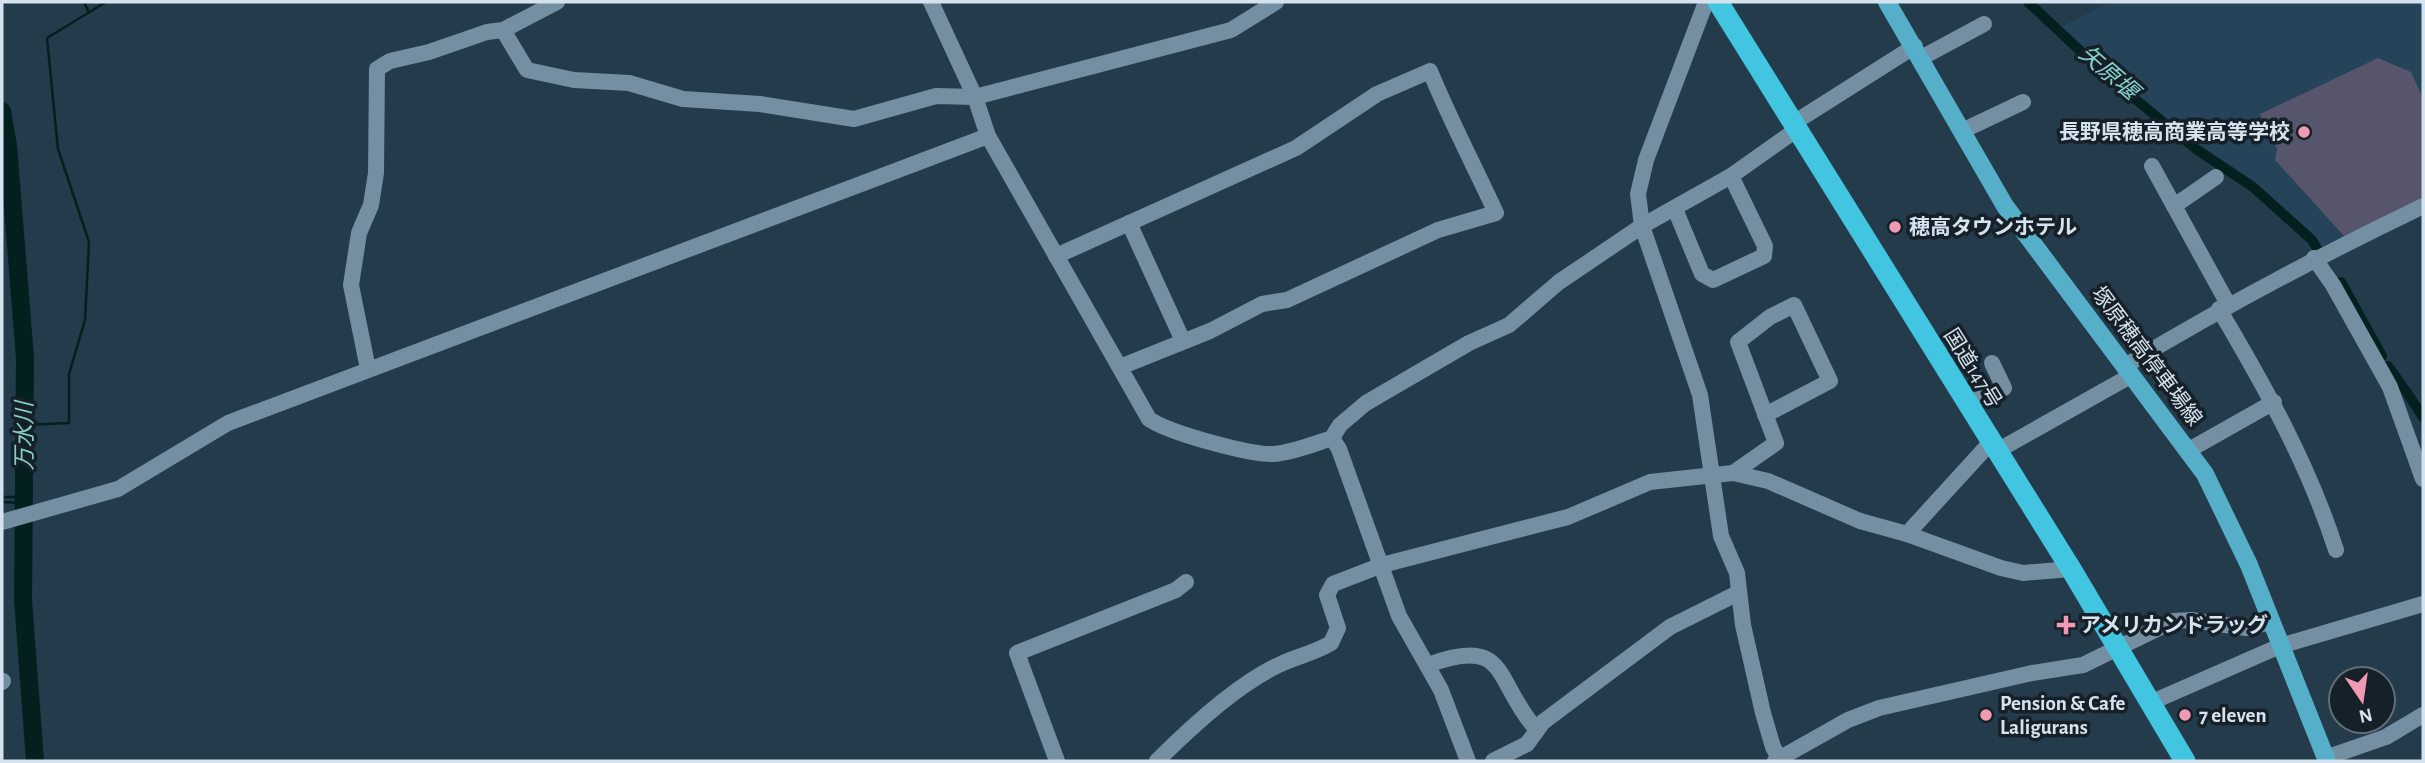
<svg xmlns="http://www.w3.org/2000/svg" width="2425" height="763" font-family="'Alegreya Sans','Noto Sans JP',sans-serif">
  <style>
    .built { fill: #254459 }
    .pitch { fill: #56556b }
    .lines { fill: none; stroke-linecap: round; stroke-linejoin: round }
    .stream { stroke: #03201e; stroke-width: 2.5 }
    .canal { stroke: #03201e; stroke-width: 10 }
    .river { stroke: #03201e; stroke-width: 18 }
    .minor { stroke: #758fa2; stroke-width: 16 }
    .major { stroke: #56afc8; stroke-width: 18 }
    .highway { stroke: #41c5e1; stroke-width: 21 }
    .poi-dot { fill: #f19ab3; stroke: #162028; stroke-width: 2.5 }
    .labels { text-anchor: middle; stroke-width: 7; stroke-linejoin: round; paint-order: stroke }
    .poi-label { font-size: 21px; font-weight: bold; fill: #d5e3ee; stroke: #162028; text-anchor: start }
    .street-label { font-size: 21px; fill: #d5e3ee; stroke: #162028 }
    .water-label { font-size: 23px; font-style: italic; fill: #86cfca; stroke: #162028 }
  </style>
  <rect width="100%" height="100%" fill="#233b4b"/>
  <!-- built -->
  <polygon class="built" points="2111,2 2423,2 2423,197 2321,247 2249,181 2199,146 2108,73 2061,27"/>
  <!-- pitch -->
  <polygon class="pitch" points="2378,58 2411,72 2423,98 2423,197 2344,236 2275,160 2277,149 2260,114"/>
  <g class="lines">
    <!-- stream -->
    <g class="stream">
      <polyline points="84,2 88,11"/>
      <polyline points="24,425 69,423 69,374 85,320 89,242 58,149 47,38 106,2"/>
      <polyline points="2,497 23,497"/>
      <polyline points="2,502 23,503"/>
    </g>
    <!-- canal -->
    <g class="canal">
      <polyline points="2028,2 2106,75 2196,149 2253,187 2312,240 2318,250"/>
      <polyline points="2341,282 2382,356"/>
      <polyline points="2388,366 2403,387"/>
      <polyline points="2406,391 2423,417"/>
    </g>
    <!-- river -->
    <polyline class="river" points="2,111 8,146 25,358 23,600 35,761"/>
    <!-- minor -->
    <g class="minor">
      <path d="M931 2 975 97 988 136 1149 419C1169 433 1250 455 1274 454 1294 452 1314 444 1332 438L1340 425 1366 403 1469 343 1509 325 1559 282 1642 226 1731 176 1796 130"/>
      <polyline points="1706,2 1646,160 1638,194 1642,226 1700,395 1721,536 1737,573 1743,625 1763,713 1773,747 1781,761"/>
      <polyline points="503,30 527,70 574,80 629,83 683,99 760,104 854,119 936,96 975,97 1231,30 1276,2"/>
      <polyline points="1921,58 1984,24"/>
      <polyline points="1792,124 1915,46"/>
      <polyline points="1962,131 2023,102"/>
      <polyline points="2152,166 2228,304"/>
      <polyline points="2174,206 2216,177"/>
      <polyline points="1675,209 1702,274 1713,280 1764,256 1765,246 1731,176"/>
      <polyline points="1129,223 1183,341"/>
      <path d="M1056 256 1296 148 1377 94 1430 71C1450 120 1474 165 1496 213L1438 230 1287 300 1262 304 1210 331 1120 367"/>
      <polyline points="2314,258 2333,285 2390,387 2423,479"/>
      <path d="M2219 309C2265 387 2308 463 2336 550"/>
      <path d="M2125 366C2223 307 2321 255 2423 206"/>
      <polyline points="368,369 351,285 359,233 371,205 376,173 377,69 390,61 429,52 487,32 503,30 557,2"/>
      <polyline points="1967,404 2004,388 1992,363"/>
      <polyline points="1332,438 1339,449 1399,616 1441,690 1468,761"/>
      <polyline points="2189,450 2274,402"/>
      <polyline points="1997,451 2132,375"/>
      <polyline points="1733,473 1776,443 1738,342 1770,317 1794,305 1830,381 1765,415"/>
      <polyline points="2,522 118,489 228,423 988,136"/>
      <polyline points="1907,534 1991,442"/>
      <path d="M1428 665C1510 634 1494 683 1537 730"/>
      <polyline points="2,682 3,681"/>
      <polyline points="2152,702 2280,646 2423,604"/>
      <polyline points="2325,758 2386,737 2423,715"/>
      <polyline points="1057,761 1017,653 1176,590 1186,582"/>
      <path d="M1157 761C1190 728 1238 683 1281 664 1297 656 1315 653 1331 643L1338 628 1327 595 1333 584 1382 565 1568 517 1650 482 1733 473 1768 481 1860 521 1907 534 2001 568 2023 573 2071 569"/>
      <polyline points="1493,761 1527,744 1543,722 1670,627 1738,593"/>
      <polyline points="1775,761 1848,720 1879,708 2032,673 2083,665 2173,621 2191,620 2246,628 2271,622"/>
    </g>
    <!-- major -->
    <polyline class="major" points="1887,2 2005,206 2205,474 2249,565 2327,761"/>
    <!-- highway -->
    <polyline class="highway" points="1718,2 2071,569 2185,761"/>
  </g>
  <!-- markers -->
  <g class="poi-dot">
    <circle cx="2304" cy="132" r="7"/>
    <circle cx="1895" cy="227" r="7"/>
    <path d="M2062.5 614.5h7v7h7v7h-7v7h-7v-7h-7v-7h7z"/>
    <circle cx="1986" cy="715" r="7"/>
    <circle cx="2185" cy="715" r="7"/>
  </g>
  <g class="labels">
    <!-- poi labels -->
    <g class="poi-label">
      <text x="2290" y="139" text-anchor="end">長野県穂高商業高等学校</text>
      <text x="1909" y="234">穂高タウンホテル</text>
      <text x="2080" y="632">アメリカンドラッグ</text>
      <text x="2000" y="710">Pension &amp; Cafe<tspan x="2000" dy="24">Laligurans</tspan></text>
      <text x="2199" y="722">7 eleven</text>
    </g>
    <!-- street labels -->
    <g class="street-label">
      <text transform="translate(2147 356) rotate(53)" y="7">塚原穂高停車場線</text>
      <text transform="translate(1973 368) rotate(58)" y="7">国道147号</text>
    </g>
    <!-- water labels -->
    <g class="water-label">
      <text transform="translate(2109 72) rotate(41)" y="8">矢原堰</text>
      <text transform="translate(24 436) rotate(-90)" y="8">万水川</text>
    </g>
  </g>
  <!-- border -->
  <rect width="2425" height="763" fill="none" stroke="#d5e3ee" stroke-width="7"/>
  <!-- north arrow -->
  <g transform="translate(2362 700) rotate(167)"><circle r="33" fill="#162028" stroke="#626e77" stroke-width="2"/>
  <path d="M0-5L12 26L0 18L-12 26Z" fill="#f19ab3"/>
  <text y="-10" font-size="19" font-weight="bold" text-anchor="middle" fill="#d5e3ee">N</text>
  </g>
</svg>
